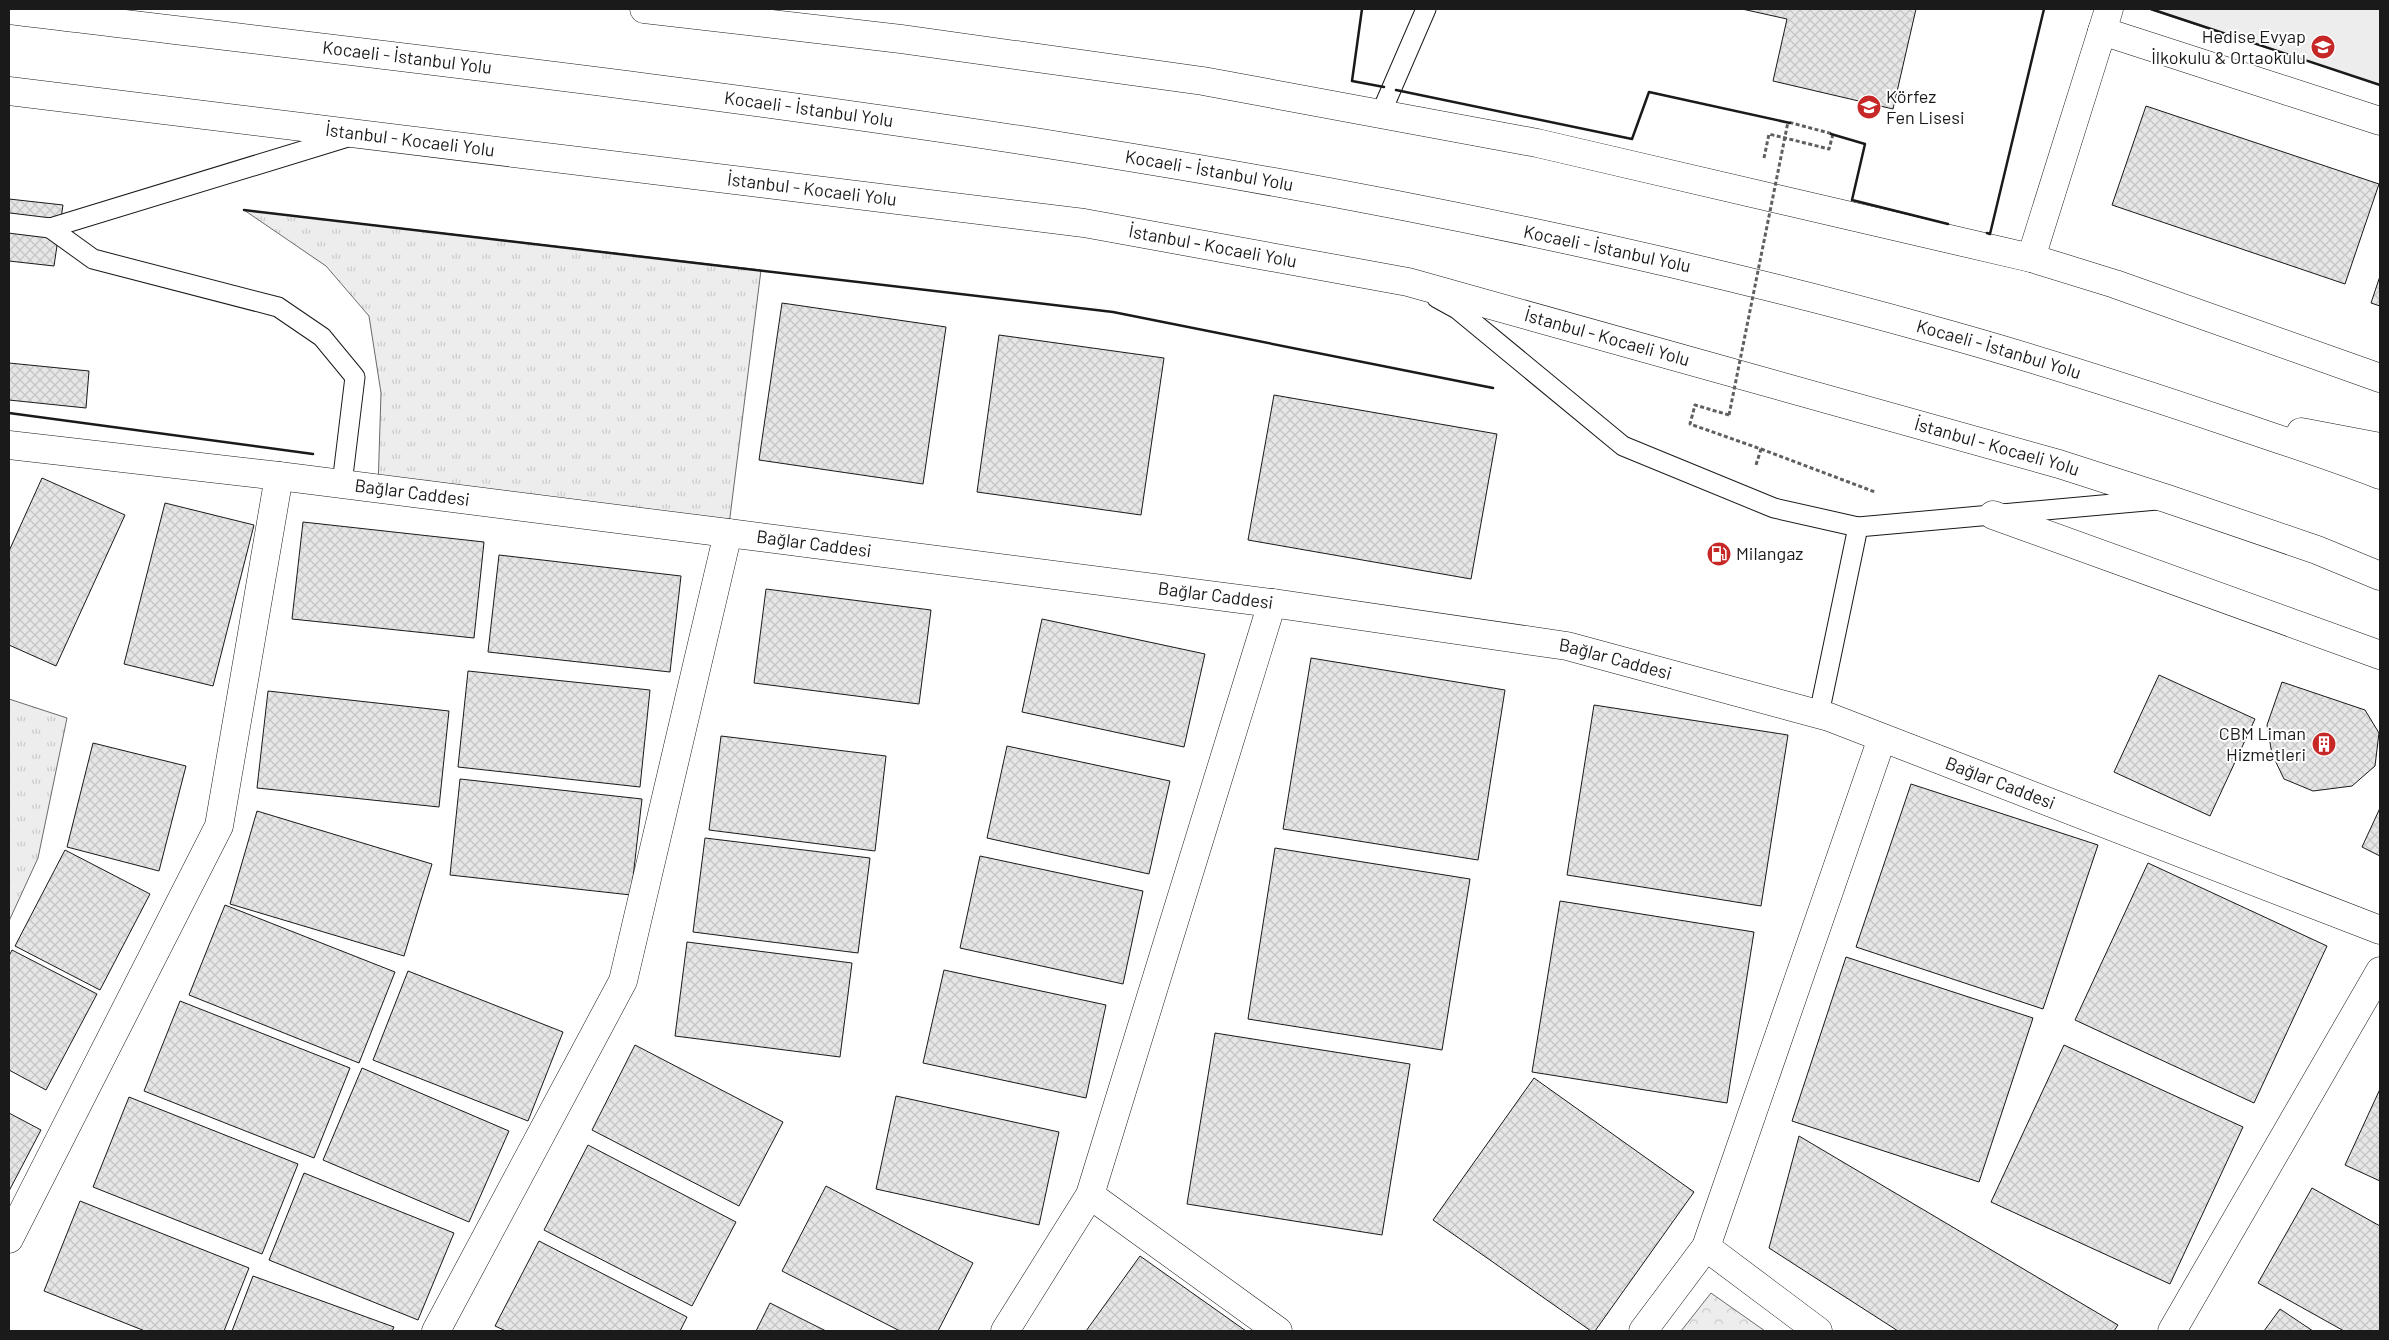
<svg xmlns="http://www.w3.org/2000/svg" width="2389" height="1340" font-family="Barlow,sans-serif">
  <style>
    .grass { fill: url(#grass-tufts); stroke: #6a6a6a }
    .park { fill: url(#park-crowns); stroke: #6a6a6a }
    .built { fill: #ededed; stroke: #6a6a6a }
    .building { fill: url(#building-cross-hatch); stroke: #1a1a1a }
    .lines { fill: none; stroke-linecap: round; stroke-linejoin: round }
    .lane-casing { stroke: #1a1a1a; stroke-width: 21 }
    .street-casing { stroke: #1a1a1a; stroke-width: 29 }
    .secondary-casing { stroke: #1a1a1a; stroke-width: 29 }
    .highway-casing { stroke: #1a1a1a; stroke-width: 29 }
    .path { stroke: #5f5f5f; stroke-width: 3; stroke-dasharray: 4 2.5; stroke-linecap: butt }
    .lane { stroke: #fff; stroke-width: 19 }
    .street { stroke: #fff; stroke-width: 28 }
    .secondary { stroke: #fff; stroke-width: 28 }
    .highway { stroke: #fff; stroke-width: 28 }
    .path-bridge { stroke: #5f5f5f; stroke-width: 3; stroke-dasharray: 4 2.5; stroke-linecap: butt }
    .wall { stroke: #1a1a1a; stroke-width: 2.5 }
    .labels { text-anchor: middle; stroke-width: 4; stroke-linejoin: round; paint-order: stroke }
    .poi-label { font-size: 18px; fill: #1a1a1a; stroke: #fff; text-anchor: end }
    .street-label { font-size: 18px; fill: #1a1a1a; stroke: #fff }
  </style>
  <defs>
    <pattern id="grass-tufts" width="24" height="20" patternUnits="userSpaceOnUse" patternTransform="scale(1.25)"><rect width="24" height="20" fill="#ededed"/><path d="M3 7l-1-3M5 7V3M7 7l1-3M15 17l-1-3M17 17v-4M19 17l1-3" fill="none" stroke="#cbcbcb"/></pattern>
    <pattern id="park-crowns" width="20" height="18" patternUnits="userSpaceOnUse" patternTransform="scale(1.25)"><rect width="20" height="18" fill="#ededed"/><path d="M2 6a3 3 0 1 1 6 0M12 15a3 3 0 1 1 6 0" fill="none" stroke="#cbcbcb"/></pattern>
    <pattern id="building-cross-hatch" width="8" height="8" patternUnits="userSpaceOnUse" patternTransform="scale(1.25)"><rect width="8" height="8" fill="#e6e6e6"/><path d="M0 0l8 8M0 8l8-8" fill="none" stroke="#c5c5c5"/></pattern>
  </defs>
  <rect width="100%" height="100%" fill="#fff"/>
  <!-- grass -->
  <g class="grass">
    <polygon points="244,210 761,270 728,533 378,488 381,393 369,316 326,266"/>
    <polygon points="9,699 67,718 38,858 9,921"/>
  </g>
  <!-- park -->
  <polygon class="park" points="1711,1293 1765,1331 1681,1331"/>
  <!-- built -->
  <polygon class="built" points="2151,9 2380,9 2380,85 2151,10"/>
  <!-- building -->
  <g class="building">
    <polygon points="1742,9 1916,9 1893,109 1773,81 1787,19"/>
    <polygon points="2146,106 2379,184 2345,284 2112,205"/>
    <polygon points="9,199 63,205 54,266 9,261"/>
    <polygon points="2380,276 2380,306 2371,303"/>
    <polygon points="782,303 946,327 923,484 759,460"/>
    <polygon points="999,335 1164,358 1141,515 977,492"/>
    <polygon points="9,363 89,371 86,408 9,400"/>
    <polygon points="1274,395 1497,434 1471,579 1248,540"/>
    <polygon points="42,478 125,515 56,666 9,645 9,551"/>
    <polygon points="165,503 254,525 213,686 124,664"/>
    <polygon points="303,522 484,542 474,638 292,619"/>
    <polygon points="499,555 681,576 670,672 488,652"/>
    <polygon points="766,589 931,610 919,704 754,683"/>
    <polygon points="1042,619 1205,654 1184,747 1022,712"/>
    <polygon points="1311,658 1505,690 1478,860 1283,829"/>
    <polygon points="468,671 650,690 640,787 458,767"/>
    <polygon points="2159,675 2255,719 2210,816 2114,772"/>
    <polygon points="2282,682 2365,710 2379,733 2375,766 2352,786 2313,791 2284,779 2272,754 2267,725"/>
    <polygon points="268,691 449,711 439,807 257,788"/>
    <polygon points="1594,705 1788,735 1761,906 1567,875"/>
    <polygon points="721,736 886,756 875,851 709,830"/>
    <polygon points="93,743 186,766 159,871 67,847"/>
    <polygon points="1007,746 1170,781 1149,874 987,838"/>
    <polygon points="460,779 642,799 631,895 450,875"/>
    <polygon points="1911,784 2098,845 2043,1009 1856,947"/>
    <polygon points="2380,808 2380,856 2362,847"/>
    <polygon points="257,811 432,864 404,956 230,904"/>
    <polygon points="705,838 870,858 858,953 693,932"/>
    <polygon points="1275,848 1470,879 1442,1050 1248,1019"/>
    <polygon points="65,850 150,894 100,990 15,946"/>
    <polygon points="980,856 1143,891 1123,984 960,948"/>
    <polygon points="2148,863 2327,946 2254,1103 2075,1020"/>
    <polygon points="1560,901 1754,932 1727,1103 1532,1072"/>
    <polygon points="225,905 395,972 359,1063 189,995"/>
    <polygon points="687,942 852,963 840,1057 675,1036"/>
    <polygon points="12,950 97,994 46,1090 9,1070 9,956"/>
    <polygon points="1846,957 2033,1018 1979,1182 1792,1121"/>
    <polygon points="944,970 1106,1005 1086,1098 923,1063"/>
    <polygon points="408,971 563,1032 528,1121 373,1060"/>
    <polygon points="180,1001 350,1068 314,1158 144,1091"/>
    <polygon points="1215,1033 1410,1064 1382,1235 1187,1204"/>
    <polygon points="635,1045 783,1122 739,1206 592,1130"/>
    <polygon points="2064,1045 2243,1127 2170,1284 1991,1202"/>
    <polygon points="362,1068 509,1131 469,1222 323,1160"/>
    <polygon points="1534,1078 1694,1192 1595,1331 1591,1331 1433,1220"/>
    <polygon points="2380,1089 2380,1181 2345,1165"/>
    <polygon points="896,1096 1059,1132 1039,1225 876,1189"/>
    <polygon points="129,1097 298,1164 262,1254 93,1187"/>
    <polygon points="9,1113 41,1130 9,1191"/>
    <polygon points="1799,1136 2118,1325 2114,1331 1898,1331 1769,1248"/>
    <polygon points="588,1145 736,1222 692,1306 544,1230"/>
    <polygon points="304,1173 454,1233 418,1320 269,1260"/>
    <polygon points="826,1186 973,1263 938,1331 900,1331 782,1271"/>
    <polygon points="2312,1188 2380,1226 2380,1331 2344,1331 2258,1283"/>
    <polygon points="80,1201 249,1268 224,1331 145,1331 44,1291"/>
    <polygon points="539,1241 687,1317 680,1331 506,1331 495,1326"/>
    <polygon points="1140,1256 1246,1331 1086,1331"/>
    <polygon points="253,1276 394,1327 392,1331 232,1331"/>
    <polygon points="770,1303 826,1331 756,1331"/>
    <polygon points="2280,1309 2313,1331 2264,1331"/>
  </g>
  <g class="lines">
    <defs>
      <g id="lane">
        <polyline points="1381,113 1426,9"/>
        <polyline points="9,223 50,228 348,137"/>
        <polyline points="50,228 93,259 278,307 322,337 355,377 342,484"/>
        <polyline points="1437,298 1457,309 1623,446 1774,508 1858,527 2157,500"/>
        <polyline points="1819,714 1858,527"/>
      </g>
      <g id="street">
        <polyline points="2102,31 2380,121"/>
        <polyline points="2031,258 2109,9"/>
        <path id="s1" d="M9 445 279 476 728 533 1272 603 1567 646 1829 717 2380 930"/>
        <polyline points="1993,515 2380,655"/>
        <polyline points="1090,1195 1278,1331"/>
        <polyline points="9,1239 219,826 279,476"/>
        <polyline points="1706,1247 1818,1331"/>
        <polyline points="436,1331 623,981 728,533"/>
        <polyline points="1005,1331 1090,1195 1272,603"/>
        <polyline points="1643,1331 1706,1247 1882,738"/>
        <polyline points="2172,1331 2380,971"/>
      </g>
      <polyline id="secondary" points="644,9 901,39 1203,81 1537,143 2031,258 2115,284 2380,378"/>
      <g id="highway">
        <path id="s2" d="M9 10C652 88 1303 154 1929 329 2031 357 2131 389 2231 423 2281 440 2331 456 2380 475"/>
        <path id="s3" d="M9 91 1084 223 1408 282 2059 464 2168 499 2317 550 2380 576"/>
        <polyline points="2301,432 2380,447"/>
      </g>
    </defs>
    <!-- lane casing -->
    <use href="#lane" class="lane-casing"/>
    <!-- street casing -->
    <use href="#street" class="street-casing"/>
    <!-- secondary casing -->
    <use href="#secondary" class="secondary-casing"/>
    <!-- highway casing -->
    <use href="#highway" class="highway-casing"/>
    <!-- path -->
    <g class="path">
      <polyline points="1764,158 1769,134 1829,149 1833,134 1788,122"/>
      <polyline points="1729,415 1695,405 1690,424 1761,449 1756,465"/>
      <polyline points="1761,449 1875,492"/>
    </g>
    <!-- lane -->
    <use href="#lane" class="lane"/>
    <!-- street -->
    <use href="#street" class="street"/>
    <!-- secondary -->
    <use href="#secondary" class="secondary"/>
    <!-- highway -->
    <use href="#highway" class="highway"/>
    <!-- path-bridge -->
    <polyline class="path-bridge" points="1729,415 1788,122"/>
    <!-- wall -->
    <g class="wall">
      <polyline points="1362,9 1352,81 1384,87"/>
      <polyline points="2151,9 2380,85"/>
      <polyline points="1396,90 1632,139 1649,92 1790,123"/>
      <polyline points="1831,134 1865,144 1852,200 1948,224"/>
      <polyline points="244,210 1113,312 1493,388"/>
      <polyline points="1987,233 1990,234 2044,9"/>
      <polyline points="9,413 313,454"/>
    </g>
  </g>
  <!-- icons -->
  <defs>
    <symbol id="school-disc" viewBox="-11 -11 22 22"><circle r="9.5" fill="#c62828" stroke="#fff"/><path d="M0-5L7-2L0 1L-7-2ZM-4 1L0 2.5L4 1V4Q0 6-4 4Z" fill="#fff"/></symbol>
    <symbol id="fuel-disc" viewBox="-11 -11 22 22"><circle r="9.5" fill="#c62828" stroke="#fff"/><path d="M-5.5-6h7V0h2V4h1.3V-2.5L3-4.5l.8-.8L6-3V5H2.5V1h-1V6h-7ZM-4.2-4.7v3.2H.2V-4.7Z" fill="#fff"/></symbol>
    <symbol id="building-disc" viewBox="-11 -11 22 22"><circle r="9.5" fill="#c62828" stroke="#fff"/><path d="M-4-6H4V6H1V3H-1V6H-4ZM-2.5-4.3h1.7v1.8h-1.7ZM.8-4.3h1.7v1.8H.8ZM-2.5-1h1.7V.8h-1.7ZM.8-1h1.7V.8H.8Z" fill="#fff"/></symbol>
  </defs>
  <g fill-rule="evenodd">
    <use href="#school-disc" x="2309" y="33" width="28" height="28"/>
    <use href="#school-disc" x="1855" y="93" width="28" height="28"/>
    <use href="#fuel-disc" x="1705" y="540" width="28" height="28"/>
    <use href="#building-disc" x="2310" y="730" width="28" height="28"/>
  </g>
  <g class="labels">
    <!-- poi labels -->
    <g class="poi-label">
      <text x="2306" y="43">Hedise Evyap<tspan x="2306" dy="21">İlkokulu &amp; Ortaokulu</tspan></text>
      <text x="1886" y="103" text-anchor="start">Körfez<tspan x="1886" dy="21">Fen Lisesi</tspan></text>
      <text x="1736" y="560" text-anchor="start">Milangaz</text>
      <text x="2306" y="740">CBM Liman<tspan x="2306" dy="21">Hizmetleri</tspan></text>
    </g>
    <!-- street labels -->
    <g class="street-label">
      <text dy="6" stroke="none"><textPath href="#s2" startOffset="401">Kocaeli - İstanbul Yolu</textPath></text>
      <text dy="6" stroke="none"><textPath href="#s2" startOffset="806">Kocaeli - İstanbul Yolu</textPath></text>
      <text dy="6" stroke="none"><textPath href="#s3" startOffset="404">İstanbul - Kocaeli Yolu</textPath></text>
      <text dy="6" stroke="none"><textPath href="#s2" startOffset="1211">Kocaeli - İstanbul Yolu</textPath></text>
      <text dy="6" stroke="none"><textPath href="#s3" startOffset="809">İstanbul - Kocaeli Yolu</textPath></text>
      <text dy="6" stroke="none"><textPath href="#s3" startOffset="1214">İstanbul - Kocaeli Yolu</textPath></text>
      <text transform="translate(1607 249) rotate(12)" y="6">Kocaeli - İstanbul Yolu</text>
      <text dy="6" stroke="none"><textPath href="#s3" startOffset="1619">İstanbul - Kocaeli Yolu</textPath></text>
      <text dy="6" stroke="none"><textPath href="#s2" startOffset="2021">Kocaeli - İstanbul Yolu</textPath></text>
      <text dy="6" stroke="none"><textPath href="#s3" startOffset="2024">İstanbul - Kocaeli Yolu</textPath></text>
      <text dy="6" stroke="none"><textPath href="#s1" startOffset="406">Bağlar Caddesi</textPath></text>
      <text dy="6" stroke="none"><textPath href="#s1" startOffset="811">Bağlar Caddesi</textPath></text>
      <text dy="6" stroke="none"><textPath href="#s1" startOffset="1216">Bağlar Caddesi</textPath></text>
      <text dy="6" stroke="none"><textPath href="#s1" startOffset="1621">Bağlar Caddesi</textPath></text>
      <text dy="6" stroke="none"><textPath href="#s1" startOffset="2026">Bağlar Caddesi</textPath></text>
    </g>
  </g>
  <!-- border -->
  <rect width="2389" height="1340" fill="none" stroke="#1a1a1a" stroke-width="20"/>
</svg>
